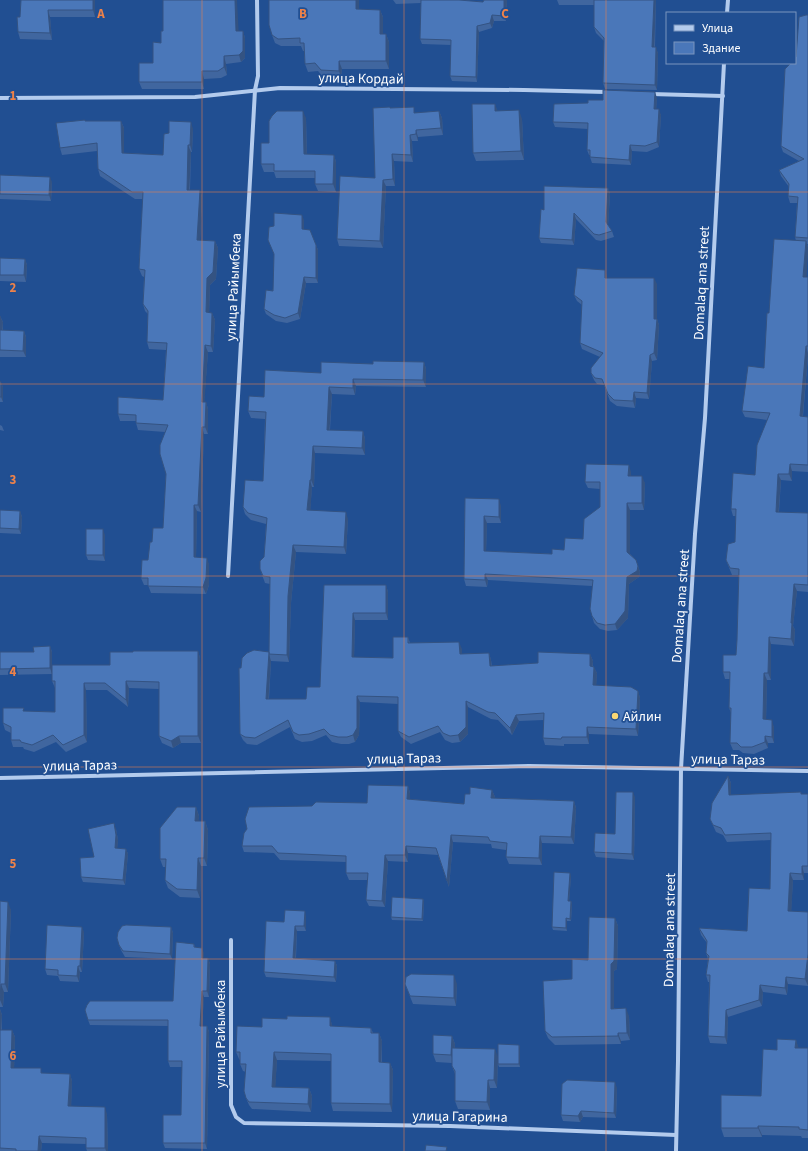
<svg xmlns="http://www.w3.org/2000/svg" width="808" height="1151" font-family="'Source Sans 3',sans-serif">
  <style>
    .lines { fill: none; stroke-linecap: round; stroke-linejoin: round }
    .street { stroke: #b3cbed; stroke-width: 4 }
    .wall { fill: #40669f }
    .shaded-wall { fill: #345382 }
    .building { fill: #4a77b9; stroke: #345382 }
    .grid { fill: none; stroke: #ee8249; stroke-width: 1; stroke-opacity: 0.55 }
    .poi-dot { fill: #fad774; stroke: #214f92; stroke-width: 1.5 }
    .labels { text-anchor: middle; stroke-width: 3.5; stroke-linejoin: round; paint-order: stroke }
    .street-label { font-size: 14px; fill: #fff; stroke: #214f92 }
    .poi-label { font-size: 14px; fill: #fff; stroke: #214f92; text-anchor: start }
    .grid-label { font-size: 13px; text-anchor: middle; font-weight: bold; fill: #ee8249; stroke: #214f92; stroke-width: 3.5; stroke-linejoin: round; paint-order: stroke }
  </style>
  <rect width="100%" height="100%" fill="#214f92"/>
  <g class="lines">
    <!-- street -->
    <g class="street">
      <polyline points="727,13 728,0"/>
      <polyline points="651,94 723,96"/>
      <polyline points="0,98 195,97 280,88 524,90 606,92"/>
      <polyline points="228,576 255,90 258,76 257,0"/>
      <polyline points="0,778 529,766 808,771"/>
      <polyline points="231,940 231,1105 236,1117 244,1123 450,1126 676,1135"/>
      <polyline points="676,1151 678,1061 681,769 695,534 705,418 724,63"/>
    </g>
  </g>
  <!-- wall -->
  <g class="wall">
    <polygon points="21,0 95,0 95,17 50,17 52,40 20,39 18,32 20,17"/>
    <polygon points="269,0 359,0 359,9 380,10 383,17 383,34 386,34 389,42 389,69 342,69 341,78 324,78 318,71 308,72 305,64 304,51 303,51 301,46 281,46 275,43 272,35"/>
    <polygon points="393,0 459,0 483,2 484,0 507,0 506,21 494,21 492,28 479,32 477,82 452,81 450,76 451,45 422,44 420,39 421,3 396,4"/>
    <polygon points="557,0 656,0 655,47 658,53 657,90 605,89 603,83 604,41 596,33 594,27 594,5 559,5"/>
    <polygon points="808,15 808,244 807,244 808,247 806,277 808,277 808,356 803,416 808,417 808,472 792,471 792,481 781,480 779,512 808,513 808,592 797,591 793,626 795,630 794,646 771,644 771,680 767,680 766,720 774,727 774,743 768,743 768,748 754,754 743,753 739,750 733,750 730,743 731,713 729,708 730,679 725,679 723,672 736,655 737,640 739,575 732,575 726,560 735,542 736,516 733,516 731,509 755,475 767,420 745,417 742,411 764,368 769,313 796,241 795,237 797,203 790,203 788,196 789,187 781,176 779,170 799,161 783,152 781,146"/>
    <polygon points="163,31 243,31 245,38 245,58 241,62 226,64 227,75 221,78 204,79 204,89 142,89 139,82 153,63 161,43"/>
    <polygon points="657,98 656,109 661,115 659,147 647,152 632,151 631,165 592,163 590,157 590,155 589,155 587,150 588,129 555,127 553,122 588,103 603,100"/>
    <polygon points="495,104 497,111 522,119 524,160 476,161 473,153"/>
    <polygon points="390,108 416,113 439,111 442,118 443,135 418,137 418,141 412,141 413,162 394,161 395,186 386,186 383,248 339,246 337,239 375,178"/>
    <polygon points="306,118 307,154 334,155 336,162 336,192 318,191 315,184 315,178 276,178 274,172 264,172 261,164 269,143"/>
    <polygon points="86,121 121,121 124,128 124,153 163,155 193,129 192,152 191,152 190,190 200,190 202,197 200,240 215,241 218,248 216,279 210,285 209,313 212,313 215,320 213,352 208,352 204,402 206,402 208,409 208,434 204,434 201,512 197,511 196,557 209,564 209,585 206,594 151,593 148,585 144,585 141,578 148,560 152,542 163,528 166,474 165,432 138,430 136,423 136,421 120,421 118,414 163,400 166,350 149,349 147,342 148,314 145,311 143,304 144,277 142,276 139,269 143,199 135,199 100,176 98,169 97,151 62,155 60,148"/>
    <polygon points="0,175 52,182 51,201 0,199"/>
    <polygon points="608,188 610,194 608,225 612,231 614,237 601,241 596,240 576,219 574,245 541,243 539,238 544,210"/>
    <polygon points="304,220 304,230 316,245 318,250 318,283 306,283 300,319 287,323 276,321 266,314 264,309"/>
    <polygon points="0,258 25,259 27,265 26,282 0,281"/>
    <polygon points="607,276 607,278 657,284 657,319 659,325 657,360 652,361 649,399 636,398 635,408 617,406 610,401 604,385 597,384 594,380 591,373 600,357 582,349 580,343 582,305 577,301 574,295"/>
    <polygon points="0,316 3,322 3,330 24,331 26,337 26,357 0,357"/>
    <polygon points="424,362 426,369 426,387 356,386 355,395 332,394 330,430 363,431 365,439 365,455 315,453 314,487 312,487 310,511 348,519 346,554 296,552 291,603 289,662 271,661 269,699 306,699 320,687 324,585 386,585 388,592 388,620 355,620 354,657 393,658 408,637 410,643 462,649 462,654 489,653 491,660 492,666 538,663 590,654 593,661 593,666 597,673 596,685 638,691 640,698 638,736 589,734 589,744 564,744 564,746 545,745 543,738 544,720 519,721 512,735 498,720 491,719 468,707 468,734 460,742 452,743 445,740 440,732 411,744 401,737 398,731 398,704 360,702 359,735 355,742 349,744 341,744 332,742 326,735 312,741 302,742 295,739 290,727 257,745 247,744 243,740 240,734 241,668 269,652 270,584 265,583 260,569 264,557 266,524 251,520 245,514 243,507 263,481 265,419 251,418 248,411 264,397 321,373 373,364"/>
    <polygon points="0,381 3,387 3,402 0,402"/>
    <polygon points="0,425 2,426 4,431 0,430"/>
    <polygon points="631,472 631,476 645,483 644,510 630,510 630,554 636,560 640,572 639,577 629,584 628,618 617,630 608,631 600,629 594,623 592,616 592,586 488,580 487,587 466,586 464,579 465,498 501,506 501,523 487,523 486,551 552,554 564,550 583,539 600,507 600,489 588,488 585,482"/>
    <polygon points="0,510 20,511 22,517 21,534 0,533"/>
    <polygon points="105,535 105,561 88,560 86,555"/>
    <polygon points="50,646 52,652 52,665 110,665 133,652 198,651 200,658 201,743 181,743 173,748 162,743 159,736 159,689 129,688 128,707 107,690 86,690 87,742 66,752 56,742 34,752 24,749 23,747 13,747 11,740 11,733 5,730 3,723 25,711 55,712 55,688 52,681 52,674 0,675 0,652 34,652"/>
    <polygon points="728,776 731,783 731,795 808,794 808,873 804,873 804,880 793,880 791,911 808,912 808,986 788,984 787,995 763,992 762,1006 728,1017 727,1044 710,1043 708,1036 709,982 708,982 706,975 708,959 706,953 707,943 701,935 699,928 747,931 770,889 771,840 727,842 723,835 716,832 710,819"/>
    <polygon points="408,786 410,793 410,799 464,804 470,794 492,790 495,797 494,798 574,801 576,808 574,844 542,843 542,865 509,864 506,857 506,850 492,848 491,844 453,842 449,887 438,855 408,853 408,862 388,861 385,907 369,906 366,900 368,880 349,880 346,873 346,862 280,860 274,853 244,852 242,846 312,806 367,803"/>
    <polygon points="635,797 634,860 596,857 594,852 615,834"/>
    <polygon points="196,807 199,816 198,821 205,821 208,830 207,866 201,866 200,898 180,897 168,888 165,880 166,867 163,867 160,859"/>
    <polygon points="116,829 118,840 117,848 126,849 128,854 125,885 83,882 81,877 94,857"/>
    <polygon points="571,876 569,901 571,901 572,904 571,921 567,921 567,931 553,930 552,927"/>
    <polygon points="423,899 424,901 423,921 392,920 391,917"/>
    <polygon points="0,901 11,910 8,992 4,992 3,1007 0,1007"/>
    <polygon points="306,916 306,931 297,931 296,958 335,961 337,966 336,982 266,977 264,972 284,922"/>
    <polygon points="615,918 618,926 617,969 614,971 614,1008 629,1016 630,1040 621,1041 621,1044 555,1045 548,1038 545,1031 572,979 588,960"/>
    <polygon points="171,927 173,933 172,959 125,957 121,950 119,945"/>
    <polygon points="84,932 82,972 80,972 79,982 60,981 58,976 47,975 45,969"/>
    <polygon points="194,944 195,947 204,953 204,958 208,958 210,964 209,997 204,997 202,1026 207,1026 209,1032 207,1149 165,1148 163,1143 181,1115 182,1067 170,1067 168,1061 168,1026 90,1025 88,1020 173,1001"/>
    <polygon points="405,984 457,984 456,1006 413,1004"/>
    <polygon points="0,1009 2,1015 2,1030 12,1030 15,1037 14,1068 43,1073 70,1074 72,1081 71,1106 107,1114 108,1151 87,1151 86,1148 86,1144 42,1143 41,1151 0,1151"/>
    <polygon points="330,1017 332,1026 371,1028 373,1033 379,1033 382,1041 382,1062 390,1063 393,1070 392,1112 333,1111 331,1103 331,1061 277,1060 275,1087 309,1088 312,1096 311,1112 252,1109 249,1105 246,1098 246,1072 243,1071 240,1064 240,1060 239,1059 236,1052 262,1027 287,1019"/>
    <polygon points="452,1036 455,1044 455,1048 498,1057 497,1088 490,1088 490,1110 458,1109 455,1101 455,1074 452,1066 452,1063 436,1062 433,1054"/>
    <polygon points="796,1040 798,1048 808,1048 808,1138 802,1138 801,1136 762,1135 762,1137 724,1137 721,1128 761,1096 777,1050"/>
    <polygon points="519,1045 520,1048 520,1067 499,1067 498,1064"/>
    <polygon points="617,1088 616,1118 583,1117 580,1122 563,1121 561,1115"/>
  </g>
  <!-- shaded-wall -->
  <g class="shaded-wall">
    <polygon points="93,0 95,0 95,17 93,10"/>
    <polygon points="235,0 237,0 239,38 236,31"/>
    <polygon points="356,0 359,0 359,17 356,9"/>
    <polygon points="504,0 507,0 506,21 504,16"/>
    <polygon points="654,0 656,0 654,53 652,47"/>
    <polygon points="48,10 50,17 52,40 50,33"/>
    <polygon points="380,10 383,17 383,42 380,34"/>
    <polygon points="492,15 494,21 492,28 490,23"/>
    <polygon points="477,26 479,32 477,82 476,77"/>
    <polygon points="243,31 245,38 245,58 241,62 239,55"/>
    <polygon points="386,34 389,42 389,69 386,61"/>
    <polygon points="656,47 658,53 657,90 655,85"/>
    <polygon points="224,56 226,64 227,75 224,67"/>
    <polygon points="339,61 342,69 341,78 339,71"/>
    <polygon points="202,71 204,79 204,89 202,82"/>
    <polygon points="655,92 657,98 656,115 654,109"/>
    <polygon points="495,104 498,112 495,111"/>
    <polygon points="659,109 661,115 659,147 657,142"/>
    <polygon points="519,110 522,119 524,160 521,151"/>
    <polygon points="303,111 306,118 307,161 304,154"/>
    <polygon points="439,111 442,118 443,135 441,128"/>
    <polygon points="121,121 124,128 124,160 122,153"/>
    <polygon points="191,122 193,129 192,152 190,145"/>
    <polygon points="416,130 418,137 418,141 416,134"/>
    <polygon points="410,135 412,141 413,162 411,155"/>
    <polygon points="188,145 191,152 189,197 187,190"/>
    <polygon points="630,145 632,151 631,165 629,160"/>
    <polygon points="392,154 394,161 395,186 393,179"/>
    <polygon points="334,155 336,162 336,192 333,184"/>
    <polygon points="50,177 52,182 51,201 49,195"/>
    <polygon points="383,180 386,186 383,248 380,241"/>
    <polygon points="608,188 610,194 608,228 606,222"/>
    <polygon points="200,190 202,197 200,247 197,240"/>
    <polygon points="574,213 576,219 574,245 572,240"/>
    <polygon points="302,215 304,220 304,235 302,229"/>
    <polygon points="215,241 218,248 216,279 210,285 209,319 206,312 207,278"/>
    <polygon points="806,241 808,247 808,254 806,284 803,277"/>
    <polygon points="316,245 318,250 318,283 316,278"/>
    <polygon points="25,259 27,265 26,282 24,275"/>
    <polygon points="605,270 607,276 607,284 605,278"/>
    <polygon points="304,277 306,283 300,319 298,313"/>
    <polygon points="654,278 657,284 657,325 657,319 659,325 657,360 654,353"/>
    <polygon points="212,313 215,320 213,352 211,346"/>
    <polygon points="0,316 3,322 2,337 0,330"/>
    <polygon points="24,331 26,337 26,357 23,351"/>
    <polygon points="205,345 208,352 204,409 202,402"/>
    <polygon points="806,346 808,353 808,356 802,423 800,416"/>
    <polygon points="650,355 652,361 649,399 647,393"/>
    <polygon points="424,362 426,369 426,387 423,380"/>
    <polygon points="353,379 356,386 355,395 353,388"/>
    <polygon points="1,382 3,387 3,402 1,397"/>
    <polygon points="329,387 332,394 329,437 327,430"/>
    <polygon points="634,392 636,398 635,408 633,401"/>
    <polygon points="206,402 208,409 208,434 205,427"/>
    <polygon points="202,427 204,434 201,512 198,505"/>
    <polygon points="363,431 365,439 365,455 362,448"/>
    <polygon points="313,446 315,453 314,487 311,480"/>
    <polygon points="790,464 792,471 792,481 789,474"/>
    <polygon points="629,465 631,472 631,482 628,476"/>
    <polygon points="778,474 781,480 778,519 776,512"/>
    <polygon points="642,476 645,483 644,510 642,503"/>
    <polygon points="310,480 312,487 310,517 307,510"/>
    <polygon points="499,499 501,506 501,523 499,517"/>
    <polygon points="627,503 630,510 630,558 627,552"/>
    <polygon points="194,505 197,511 196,564 194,557"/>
    <polygon points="20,511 22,517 21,534 19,529"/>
    <polygon points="346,512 348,519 346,554 344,547"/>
    <polygon points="484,516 487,523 486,557 484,551"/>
    <polygon points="103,529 105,535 105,561 103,555"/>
    <polygon points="293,545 296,552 291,603 289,662 287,655 288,596"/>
    <polygon points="207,558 209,564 209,585 206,594 203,587"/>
    <polygon points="636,560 640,572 639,577 629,584 628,618 617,630 615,624 627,577"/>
    <polygon points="485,574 488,580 487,587 485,580"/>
    <polygon points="794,584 797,591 793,626 795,630 794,646 791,639 791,623"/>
    <polygon points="386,585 388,592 388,620 386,613"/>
    <polygon points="353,613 355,620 354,664 352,657"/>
    <polygon points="769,637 771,644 771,680 768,673"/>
    <polygon points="459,642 462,649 462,661 460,654"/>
    <polygon points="50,646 52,652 52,674 50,668"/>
    <polygon points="198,651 200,658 201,743 198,736"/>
    <polygon points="489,653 491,660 492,672 490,666"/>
    <polygon points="269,654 271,661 268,706 266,699"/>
    <polygon points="590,654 593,661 592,673 590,666"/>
    <polygon points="594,667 597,673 596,691 593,685"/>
    <polygon points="764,673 767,680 766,726 763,719"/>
    <polygon points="126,681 129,688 128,707 126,700"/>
    <polygon points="84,683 86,690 87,742 84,735"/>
    <polygon points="638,691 640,698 638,736 636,729"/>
    <polygon points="357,696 360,702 359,735 355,742 353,735"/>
    <polygon points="466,701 468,707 468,734 460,742 458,735"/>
    <polygon points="516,715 519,721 512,735 510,728"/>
    <polygon points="772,720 774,727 774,743 772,737"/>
    <polygon points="587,727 589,734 589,744 587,737"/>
    <polygon points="179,736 181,743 173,748 171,741"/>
    <polygon points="765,736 768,743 768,748 765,742"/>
    <polygon points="728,776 731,783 731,801 729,795"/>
    <polygon points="408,786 410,793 410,806 407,799"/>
    <polygon points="492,790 495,797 494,805 491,798"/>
    <polygon points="633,792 635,797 634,860 632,854"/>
    <polygon points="574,801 576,808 574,844 571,837"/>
    <polygon points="196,807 199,816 198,829 195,821"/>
    <polygon points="205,821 208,830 207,866 204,858"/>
    <polygon points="114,823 116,829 118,840 117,853 115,848"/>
    <polygon points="451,835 453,842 449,887 447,881"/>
    <polygon points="540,836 542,843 542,865 539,858"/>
    <polygon points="406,846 408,853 408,862 405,855"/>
    <polygon points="126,849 128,854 125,885 123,880"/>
    <polygon points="385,855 388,861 385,907 382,901"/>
    <polygon points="198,858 201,866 200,898 197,890"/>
    <polygon points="802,866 804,873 804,880 802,874"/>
    <polygon points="570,873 571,876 569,904 568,901"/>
    <polygon points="790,873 793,880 791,918 788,911"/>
    <polygon points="423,899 424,901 423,921 422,919"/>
    <polygon points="571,901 572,904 571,921 570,919"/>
    <polygon points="8,902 11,910 8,992 5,984"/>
    <polygon points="305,911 306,916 306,931 304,926"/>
    <polygon points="566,918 567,921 567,931 566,928"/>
    <polygon points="615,918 618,926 617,969 614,971 614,1016 611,1009 611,964"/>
    <polygon points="295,926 297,931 295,964 293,958"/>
    <polygon points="82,927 84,932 82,972 80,966"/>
    <polygon points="171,927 173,933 172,959 170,954"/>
    <polygon points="202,948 204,953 204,963 202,958"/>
    <polygon points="808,954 808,986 805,979"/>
    <polygon points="208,958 210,964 209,997 207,991"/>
    <polygon points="335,961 337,966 336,982 334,977"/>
    <polygon points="78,966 80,972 79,982 77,976"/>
    <polygon points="454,975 457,984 456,1006 454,998"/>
    <polygon points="786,977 788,984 787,995 785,988"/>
    <polygon points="1,984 4,992 3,1007 0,1000"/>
    <polygon points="760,985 763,992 762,1006 759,1000"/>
    <polygon points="202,991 204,997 202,1031 200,1026"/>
    <polygon points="626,1008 629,1016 630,1040 627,1033"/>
    <polygon points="0,1009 2,1015 1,1036 0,1033"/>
    <polygon points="726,1010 728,1017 727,1044 725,1037"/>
    <polygon points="330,1017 332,1025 332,1034 330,1026"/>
    <polygon points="207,1026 209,1032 207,1149 205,1143"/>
    <polygon points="12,1030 15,1037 14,1074 11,1068"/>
    <polygon points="379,1033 382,1041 381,1070 379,1062"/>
    <polygon points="618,1033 621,1041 621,1044 618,1036"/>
    <polygon points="452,1036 455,1044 454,1063 451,1055"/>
    <polygon points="796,1040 799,1049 795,1048"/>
    <polygon points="519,1045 520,1048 520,1067 519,1064"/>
    <polygon points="495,1049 498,1057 497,1088 494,1080"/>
    <polygon points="274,1052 277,1060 275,1095 272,1087"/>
    <polygon points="390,1063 393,1070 392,1112 390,1104"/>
    <polygon points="70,1074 72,1081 71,1113 68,1106"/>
    <polygon points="488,1080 490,1088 490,1110 487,1102"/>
    <polygon points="615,1082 617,1088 616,1118 614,1113"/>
    <polygon points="309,1088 312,1096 311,1112 308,1104"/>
    <polygon points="105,1107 107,1114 108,1151 106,1151 105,1148"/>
    <polygon points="581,1111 583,1117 580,1122 578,1116"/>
    <polygon points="758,1126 762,1135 762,1137 758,1128"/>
    <polygon points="39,1136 42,1143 41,1151 38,1151"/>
  </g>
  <!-- building -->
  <g class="building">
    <polygon points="21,0 93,0 93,10 48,10 50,33 18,32 17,17 20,17"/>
    <polygon points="163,0 235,0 236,31 243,31 243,51 239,55 224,56 224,67 218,71 202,71 202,82 139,82 139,63 153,63 153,42 161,43 161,31 163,31"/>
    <polygon points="269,0 356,0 356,9 380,10 380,34 386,34 386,61 339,61 339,71 321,70 315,63 305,64 304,43 300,43 300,38 278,39 272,35 269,25"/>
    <polygon points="421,0 459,0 483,2 484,0 504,0 504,16 492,15 490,23 477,26 476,77 450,76 451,40 420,39"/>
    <polygon points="594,0 654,0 652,47 656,47 655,85 603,83 604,38 594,27"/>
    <polygon points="806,15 808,15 808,238 795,237 798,197 788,196 789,184 779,170 804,159 781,146 785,69 791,63 795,63 795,58 796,57 799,17"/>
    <polygon points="603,90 655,92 654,109 659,109 657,142 645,146 630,145 629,160 590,157 590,150 587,150 588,123 553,122 554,104 588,103 588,100 603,100"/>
    <polygon points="472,104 495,104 495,111 519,110 521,151 473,153"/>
    <polygon points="390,107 390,108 414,107 414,113 439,111 441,128 416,130 416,134 410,135 411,155 392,154 393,179 383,180 380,241 337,239 340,176 375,178 373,108"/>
    <polygon points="277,111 303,111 304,154 334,155 333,184 315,184 315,171 274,171 274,164 261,164 261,143 269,143 269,121 272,116"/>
    <polygon points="85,120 85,121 121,121 122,153 163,155 164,134 169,133 169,121 191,122 190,145 188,145 187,190 200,190 197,240 215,241 213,272 207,278 206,312 212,313 211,346 205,345 202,402 206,402 205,427 202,427 198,505 194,505 194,557 207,558 206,578 203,587 148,586 148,578 141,578 142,560 148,560 150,542 152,542 153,528 163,528 166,474 160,454 160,445 168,425 136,423 136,415 118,414 118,397 163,400 167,343 147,342 148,311 143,304 145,270 139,269 143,192 132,192 98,169 97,143 60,148 56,123"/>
    <polygon points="0,175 50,177 49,195 0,194"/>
    <polygon points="544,186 608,188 606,222 612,231 599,235 594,234 574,213 572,240 539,238 541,209 544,210"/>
    <polygon points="274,213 302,215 302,229 310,230 316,245 316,278 304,277 298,313 285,318 274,315 264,309 266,290 273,291 274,254 268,240 269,227 274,226"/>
    <polygon points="774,239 806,241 803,277 808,277 808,346 806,346 800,416 808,417 808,465 790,464 789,474 778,474 776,512 808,513 808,585 794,584 791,623 792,623 791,639 769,637 768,673 764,673 763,719 772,720 772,737 765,736 765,742 752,747 741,747 737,743 730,743 731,708 729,708 730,672 723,672 723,655 736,655 737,640 739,569 730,568 726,560 728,544 735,542 736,509 731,509 733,473 755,475 757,445 770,413 742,411 748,366 764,368 767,313 769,313"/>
    <polygon points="0,258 25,259 24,275 0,275"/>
    <polygon points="577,268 605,270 605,278 654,278 654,319 657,319 654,353 650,355 647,393 634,392 633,401 614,400 608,394 602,379 595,378 591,373 591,368 603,353 580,343 582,301 574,295"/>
    <polygon points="0,316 0,330 24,331 23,351 0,350"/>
    <polygon points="373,361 424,362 423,380 353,379 353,388 329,387 327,430 363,431 362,448 313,446 311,480 310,480 307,510 346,512 344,547 293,545 288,596 287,655 269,654 270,577 263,576 260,569 260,561 264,557 267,518 248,513 243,507 245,480 263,481 266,412 248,411 249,396 264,397 265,370 321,373 321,362 373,364"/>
    <polygon points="0,381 1,382 1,397 0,397"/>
    <polygon points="586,464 629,465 628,476 642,476 642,503 627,503 627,552 636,560 638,566 637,571 627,577 625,611 615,624 605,625 597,623 592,616 590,609 593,580 485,574 485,580 464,579 465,498 499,499 499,517 484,516 484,551 552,554 552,549 564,550 565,538 583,539 584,519 600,507 600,482 585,482"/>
    <polygon points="0,510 20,511 19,529 0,528"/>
    <rect x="86" y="529" width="17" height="26"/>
    <polygon points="324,585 386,585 386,613 353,613 352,657 393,658 393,637 408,637 408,643 459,642 460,654 489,653 490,666 538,663 538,652 590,654 590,666 594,667 593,685 631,687 638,691 636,729 587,727 587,737 562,737 561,739 543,738 544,713 516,715 510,728 495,713 488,712 466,701 466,727 458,735 450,736 443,733 438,726 409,737 398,731 398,697 357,696 357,728 353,735 347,737 338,737 330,735 324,729 309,734 299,735 293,732 288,720 255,738 245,737 240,734 239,668 241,668 242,658 247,653 254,650 269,652 266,699 306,699 307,687 320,687"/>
    <polygon points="50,646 50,668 0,669 0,652 34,652 33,647"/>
    <polygon points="133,651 198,651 198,736 179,736 171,741 159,736 159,682 126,681 126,700 105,683 84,683 84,735 63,745 53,735 32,745 21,742 20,740 11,740 11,727 3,723 3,708 24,708 23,711 55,712 55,681 52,681 52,665 110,665 110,652 133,652"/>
    <polygon points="728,776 729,795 801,792 801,794 808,794 808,866 802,866 802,874 790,873 788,911 808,912 808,954 805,979 786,977 785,988 760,985 759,1000 726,1010 725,1037 708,1036 710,975 706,975 709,956 706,953 707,941 699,928 747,931 749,888 770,889 771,833 725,835 721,828 713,825 710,819 712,803"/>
    <polygon points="368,785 408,786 407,799 464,804 465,794 470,794 470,787 492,790 491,798 574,801 571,837 540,836 539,858 506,857 507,843 490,841 488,837 451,835 447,881 436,848 406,846 405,855 385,855 382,901 366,900 368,873 346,873 346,856 278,853 272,846 242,846 244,833 247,829 245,819 249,807 312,806 316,802 367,803"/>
    <polygon points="616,792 633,792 632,854 594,852 595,833 615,834"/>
    <polygon points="177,807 196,807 195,821 205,821 204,858 198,858 197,890 177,889 165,880 166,859 160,859 160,828"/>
    <polygon points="114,823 116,835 115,848 126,849 123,880 81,877 80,858 94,857 88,829"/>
    <polygon points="554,872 570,873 568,901 571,901 570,919 566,918 566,928 552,927"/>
    <polygon points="392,897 423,899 422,919 391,917"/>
    <polygon points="0,901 8,902 5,984 1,984 0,998"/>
    <polygon points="285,910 305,911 304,926 295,926 293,958 335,961 334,977 264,972 266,921 284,922"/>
    <polygon points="589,917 615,918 614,961 611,964 611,1009 626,1008 627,1033 618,1033 618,1036 552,1037 545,1031 543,981 572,979 572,959 588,960"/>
    <polygon points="47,925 82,927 80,966 78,966 77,976 58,975 58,970 45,969"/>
    <polygon points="126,925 171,927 170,954 123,951 119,945 117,938 118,932 122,926"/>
    <polygon points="176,942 194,944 194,947 202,948 202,958 208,958 207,991 202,991 200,1026 207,1026 205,1143 163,1143 163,1115 181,1115 182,1061 168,1061 168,1020 88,1020 85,1010 87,1005 90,1001 173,1001"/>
    <polygon points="411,974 454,975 454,998 410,996 405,984 406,977"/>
    <polygon points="287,1016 330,1017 330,1026 371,1028 371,1033 379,1033 379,1062 390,1063 390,1104 331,1103 331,1054 274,1052 272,1087 309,1088 308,1104 249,1102 246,1098 244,1091 246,1064 240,1064 240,1052 236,1052 237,1026 262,1027 262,1018 287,1019"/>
    <polygon points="0,1030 12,1030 11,1068 41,1068 41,1073 70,1074 68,1106 105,1107 105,1148 86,1148 86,1138 39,1136 38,1151 16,1151 16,1149 0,1148"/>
    <polygon points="433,1035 452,1036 451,1055 433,1054"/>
    <polygon points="777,1039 796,1040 795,1048 808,1048 808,1130 799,1129 799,1127 758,1126 758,1128 721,1128 721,1095 761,1096 763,1049 777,1050"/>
    <polygon points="498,1044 519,1045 519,1064 498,1064"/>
    <polygon points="452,1048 495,1049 494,1080 488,1080 487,1102 455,1101 455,1071 452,1066"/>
    <polygon points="567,1080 615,1082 614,1113 581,1111 578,1116 561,1115 562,1084"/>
    <polygon points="426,1145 447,1147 446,1151 425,1151"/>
  </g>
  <!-- grid -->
  <path class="grid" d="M202 0V1151M404 0V1151M606 0V1151M0 192H808M0 384H808M0 576H808M0 767H808M0 959H808"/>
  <!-- markers -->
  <circle class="poi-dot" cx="615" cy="716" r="4"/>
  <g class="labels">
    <!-- street labels -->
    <g class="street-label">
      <text transform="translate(361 78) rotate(1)" y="5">улица Кордай</text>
      <text transform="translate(701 283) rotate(-87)" y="5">Domalaq ana street</text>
      <text transform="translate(233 287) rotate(-87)" y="5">улица Райымбека</text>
      <text transform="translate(680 606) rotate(-86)" y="5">Domalaq ana street</text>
      <text transform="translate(404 758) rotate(-1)" y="5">улица Тараз</text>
      <text transform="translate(728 759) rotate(1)" y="5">улица Тараз</text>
      <text transform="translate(80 765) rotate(-1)" y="5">улица Тараз</text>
      <text transform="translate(669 930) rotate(-89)" y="5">Domalaq ana street</text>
      <text transform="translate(220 1034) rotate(-90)" y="5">улица Райымбека</text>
      <text transform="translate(460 1116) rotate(1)" y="5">улица Гагарина</text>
    </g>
    <!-- poi labels -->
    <g class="poi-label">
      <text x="623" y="721">Айлин</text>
    </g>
  </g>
  <g class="grid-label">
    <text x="101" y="18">A</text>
    <text x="303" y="18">B</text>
    <text x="505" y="18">C</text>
    <text x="13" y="100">1</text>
    <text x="13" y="292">2</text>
    <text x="13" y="484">3</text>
    <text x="13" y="676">4</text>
    <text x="13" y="868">5</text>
    <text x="13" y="1060">6</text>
  </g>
  <!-- legend -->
  <rect x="666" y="12" width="130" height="52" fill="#214f92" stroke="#7a95be"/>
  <rect x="674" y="25" width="20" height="6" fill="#b3cbed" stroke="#7a95be"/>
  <text x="702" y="32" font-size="12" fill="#ffffff">Улица</text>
  <rect x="674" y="42" width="20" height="12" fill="#4a77b9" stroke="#7a95be"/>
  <text x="702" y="52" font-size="12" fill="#ffffff">Здание</text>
</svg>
